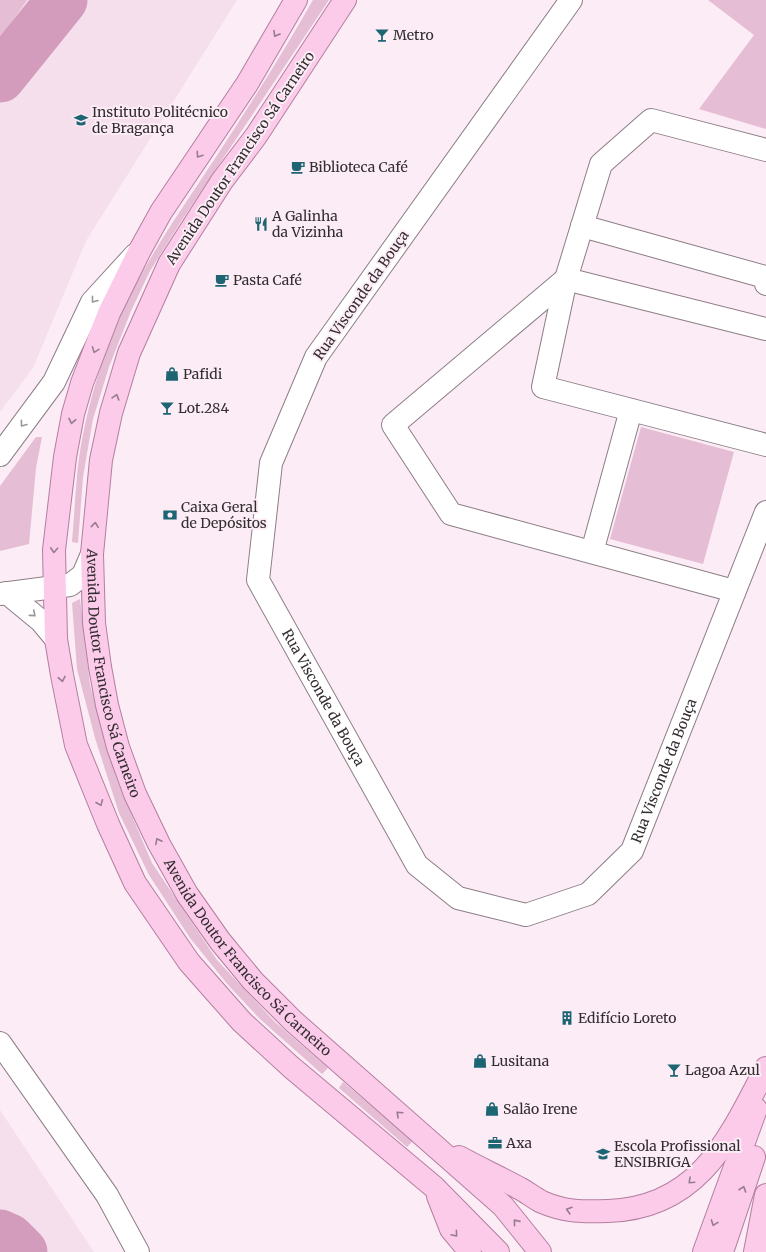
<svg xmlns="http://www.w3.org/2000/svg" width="766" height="1252" font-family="Merriweather,serif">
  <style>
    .built { fill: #f6dfec }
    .green { fill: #e5bdd4 }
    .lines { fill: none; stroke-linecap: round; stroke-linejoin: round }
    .river { stroke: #d39cbd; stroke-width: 51 }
    .minor-casing { stroke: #8c7e86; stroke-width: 24 }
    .major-casing { stroke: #b47e9f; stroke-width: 24 }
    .minor { stroke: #fff; stroke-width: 22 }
    .major { stroke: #fbcbe9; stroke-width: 22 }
    .oneway { stroke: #977c8d }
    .oneway2 { stroke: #999698 }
    .labels { text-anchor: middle; stroke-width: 4; stroke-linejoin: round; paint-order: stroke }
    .poi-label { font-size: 14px; fill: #332d31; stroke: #fcecf5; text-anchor: start }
    .street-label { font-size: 14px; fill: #332d31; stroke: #fcecf5 }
  </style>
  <rect width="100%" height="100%" fill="#fcecf5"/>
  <!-- built -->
  <g class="built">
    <polygon points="0,0 237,0 86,241 33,368 0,412"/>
    <polygon points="0,1110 94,1252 0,1252"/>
  </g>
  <!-- green -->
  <g class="green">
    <polygon points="0,0 27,0 0,39"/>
    <path d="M313 0H329L180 223 150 271 131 311 109 367 93 419 83 477 78 543 72 542C74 520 75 498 77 476 82 425 97 371 117 324 140 268 181 210 214 160 249 107 282 54 313 0Z"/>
    <polygon points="708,0 766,0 766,129 699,109 754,35"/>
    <polygon points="641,427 734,452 703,564 610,539"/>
    <polygon points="36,437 42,437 36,468 29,544 0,551 0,486"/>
    <polygon points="80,599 90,685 118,783 152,863 217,960 275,1022 328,1068 322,1074 260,1019 228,985 190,938 149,875 119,813 95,738 77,669 72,603"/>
    <polygon points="343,1082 413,1141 407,1147 339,1088"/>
  </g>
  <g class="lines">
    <!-- river -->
    <g class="river">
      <polyline points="0,77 62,0"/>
      <polyline points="0,1235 9,1239 22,1252"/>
    </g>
    <defs>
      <g id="minor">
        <path id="s1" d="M571 0 316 357 271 463 258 580 417 865 458 898 526 915 588 894 632 851 766 512"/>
        <polyline points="766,150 651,120 601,164 566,279 543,387 766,445"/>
        <polyline points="582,226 765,277 766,284"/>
        <polyline points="0,455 54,382 92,302 135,255"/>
        <polyline points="592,552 631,410"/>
        <polyline points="734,591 451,514 393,425 566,279 766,329"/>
        <polyline points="7,593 41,621 56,639"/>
        <polyline points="0,594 70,585 83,575 92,554"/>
        <polyline points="0,1043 107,1195 138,1252"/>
      </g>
      <g id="major">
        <polyline points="296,0 247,84 161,212 140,250 109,313 82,383 73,414 65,457 54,550 56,639 62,675 76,745 108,824 135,883 189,962 242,1022 291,1067 434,1187 498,1252"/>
        <path id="s2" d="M345 0 256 136 222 181 169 264 129 353 111 413 101 460 92 554 94 623 100 667 107 705 118 747 135 794 159 844 187 894 220 941 253 981 293 1021 503 1206 540 1252"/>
        <path d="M459 1157C479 1168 499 1177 519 1188 527 1192 534 1198 542 1202 565 1212 583 1212 608 1211 699 1208 729 1139 766 1068"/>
        <polyline points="438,1196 451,1229 470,1252"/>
        <polyline points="704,1252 756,1109"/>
        <polyline points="722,1252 754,1157"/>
        <polyline points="755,1252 766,1195"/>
      </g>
    </defs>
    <!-- minor casing -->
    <use href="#minor" class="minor-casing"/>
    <!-- major casing -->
    <use href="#major" class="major-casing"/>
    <!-- minor -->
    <use href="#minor" class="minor"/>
    <!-- major -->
    <use href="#major" class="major"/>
  </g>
  <!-- one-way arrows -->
  <defs><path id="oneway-chevron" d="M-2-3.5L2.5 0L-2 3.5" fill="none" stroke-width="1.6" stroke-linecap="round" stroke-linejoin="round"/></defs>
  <g class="oneway">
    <use href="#oneway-chevron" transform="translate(276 34) rotate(120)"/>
    <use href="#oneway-chevron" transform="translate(199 155) rotate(124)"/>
    <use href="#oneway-chevron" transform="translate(95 350) rotate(111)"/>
    <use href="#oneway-chevron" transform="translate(116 397) rotate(-74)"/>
    <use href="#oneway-chevron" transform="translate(72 421) rotate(101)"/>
    <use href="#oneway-chevron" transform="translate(95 525) rotate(-84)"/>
    <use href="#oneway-chevron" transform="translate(54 550) rotate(93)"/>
    <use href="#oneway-chevron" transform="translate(62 679) rotate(79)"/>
    <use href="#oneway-chevron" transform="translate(100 803) rotate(68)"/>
    <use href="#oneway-chevron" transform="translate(158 841) rotate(-117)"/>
    <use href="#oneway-chevron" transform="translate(399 1114) rotate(-137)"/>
    <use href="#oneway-chevron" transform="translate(691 1181) rotate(137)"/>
    <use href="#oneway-chevron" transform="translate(743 1189) rotate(-71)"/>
    <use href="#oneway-chevron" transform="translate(569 1210) rotate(-163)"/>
    <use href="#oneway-chevron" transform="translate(516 1222) rotate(-129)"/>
    <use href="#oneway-chevron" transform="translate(714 1223) rotate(110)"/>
    <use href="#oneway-chevron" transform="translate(455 1234) rotate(50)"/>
  </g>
  <g class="oneway2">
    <use href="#oneway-chevron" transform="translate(94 300) rotate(128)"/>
    <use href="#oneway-chevron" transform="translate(23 424) rotate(127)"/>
    <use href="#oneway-chevron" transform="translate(33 614) rotate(40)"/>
  </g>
  <!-- icons -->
  <defs>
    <symbol id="bar-bare" viewBox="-9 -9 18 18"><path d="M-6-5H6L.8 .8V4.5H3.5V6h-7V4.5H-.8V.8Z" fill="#1d6573" stroke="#fcecf5" stroke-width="2.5" paint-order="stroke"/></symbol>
    <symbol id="university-bare" viewBox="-9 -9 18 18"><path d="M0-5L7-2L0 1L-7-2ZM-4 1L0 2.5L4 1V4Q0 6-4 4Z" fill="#1d6573" stroke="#fcecf5" stroke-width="2.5" paint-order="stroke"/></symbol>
    <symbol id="cafe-bare" viewBox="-9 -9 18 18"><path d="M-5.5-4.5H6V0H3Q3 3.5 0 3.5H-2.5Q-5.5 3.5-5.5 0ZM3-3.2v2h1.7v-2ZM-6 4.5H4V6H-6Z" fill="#1d6573" stroke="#fcecf5" stroke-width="2.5" paint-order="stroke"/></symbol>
    <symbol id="restaurant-bare" viewBox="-9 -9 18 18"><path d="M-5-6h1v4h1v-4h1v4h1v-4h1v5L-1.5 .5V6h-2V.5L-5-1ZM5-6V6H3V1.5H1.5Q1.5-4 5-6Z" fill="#1d6573" stroke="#fcecf5" stroke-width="2.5" paint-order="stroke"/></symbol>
    <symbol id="shop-bare" viewBox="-9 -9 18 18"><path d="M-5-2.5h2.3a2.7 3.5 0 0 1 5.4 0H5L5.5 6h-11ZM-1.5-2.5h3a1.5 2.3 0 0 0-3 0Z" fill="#1d6573" stroke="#fcecf5" stroke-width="2.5" paint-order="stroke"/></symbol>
    <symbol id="bank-bare" viewBox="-9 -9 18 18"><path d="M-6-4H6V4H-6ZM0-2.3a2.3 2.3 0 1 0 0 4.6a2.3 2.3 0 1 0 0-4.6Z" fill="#1d6573" stroke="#fcecf5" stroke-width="2.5" paint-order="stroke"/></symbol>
    <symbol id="building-bare" viewBox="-9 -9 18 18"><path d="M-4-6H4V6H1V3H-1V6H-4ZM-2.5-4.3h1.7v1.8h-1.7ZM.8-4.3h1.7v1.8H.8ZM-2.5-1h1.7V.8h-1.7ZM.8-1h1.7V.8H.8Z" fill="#1d6573" stroke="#fcecf5" stroke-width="2.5" paint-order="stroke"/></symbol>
    <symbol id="office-bare" viewBox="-9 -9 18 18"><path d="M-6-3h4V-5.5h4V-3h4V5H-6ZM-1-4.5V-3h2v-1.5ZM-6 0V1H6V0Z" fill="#1d6573" stroke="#fcecf5" stroke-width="2.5" paint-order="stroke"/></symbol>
    <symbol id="school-bare" viewBox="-9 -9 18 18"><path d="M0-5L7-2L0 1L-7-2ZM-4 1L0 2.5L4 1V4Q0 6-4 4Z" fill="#1d6573" stroke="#fcecf5" stroke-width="2.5" paint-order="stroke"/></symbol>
  </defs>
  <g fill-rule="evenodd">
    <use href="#bar-bare" x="372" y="25" width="20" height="20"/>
    <use href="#university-bare" x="71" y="110" width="20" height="20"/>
    <use href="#cafe-bare" x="288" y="157" width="20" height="20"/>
    <use href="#restaurant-bare" x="251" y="214" width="20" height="20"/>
    <use href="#cafe-bare" x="212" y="270" width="20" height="20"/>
    <use href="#shop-bare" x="162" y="364" width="20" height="20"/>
    <use href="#bar-bare" x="157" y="398" width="20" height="20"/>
    <use href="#bank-bare" x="160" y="505" width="20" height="20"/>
    <use href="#building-bare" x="557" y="1008" width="20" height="20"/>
    <use href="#shop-bare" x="470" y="1051" width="20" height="20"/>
    <use href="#bar-bare" x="664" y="1060" width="20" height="20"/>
    <use href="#shop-bare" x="482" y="1099" width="20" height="20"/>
    <use href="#office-bare" x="485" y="1133" width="20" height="20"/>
    <use href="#school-bare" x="593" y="1144" width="20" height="20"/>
  </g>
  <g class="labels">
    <!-- poi labels -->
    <g class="poi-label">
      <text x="393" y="40">Metro</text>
      <text x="92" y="117">Instituto Politécnico<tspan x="92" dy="16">de Bragança</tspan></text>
      <text x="309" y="172">Biblioteca Café</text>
      <text x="272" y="221">A Galinha<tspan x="272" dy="16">da Vizinha</tspan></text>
      <text x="233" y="285">Pasta Café</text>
      <text x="183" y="379">Pafidi</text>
      <text x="178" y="413">Lot.284</text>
      <text x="181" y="512">Caixa Geral<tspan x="181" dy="16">de Depósitos</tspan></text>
      <text x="578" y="1023">Edifício Loreto</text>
      <text x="491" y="1066">Lusitana</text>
      <text x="685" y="1075">Lagoa Azul</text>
      <text x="503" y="1114">Salão Irene</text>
      <text x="506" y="1148">Axa</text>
      <text x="614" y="1151">Escola Profissional<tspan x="614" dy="16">ENSIBRIGA</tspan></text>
    </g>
    <!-- street labels -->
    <g class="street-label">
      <text transform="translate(240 158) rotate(-56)" y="5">Avenida Doutor Francisco Sá Carneiro</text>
      <text transform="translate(361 295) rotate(-55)" y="5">Rua Visconde da Bouça</text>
      <text dy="5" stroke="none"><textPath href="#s2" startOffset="742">Avenida Doutor Francisco Sá Carneiro</textPath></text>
      <text dy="5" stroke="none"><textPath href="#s1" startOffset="806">Rua Visconde da Bouça</textPath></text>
      <text dy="5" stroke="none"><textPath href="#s1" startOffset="1334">Rua Visconde da Bouça</textPath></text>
      <text dy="5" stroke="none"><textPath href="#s2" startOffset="1066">Avenida Doutor Francisco Sá Carneiro</textPath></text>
    </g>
  </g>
</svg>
